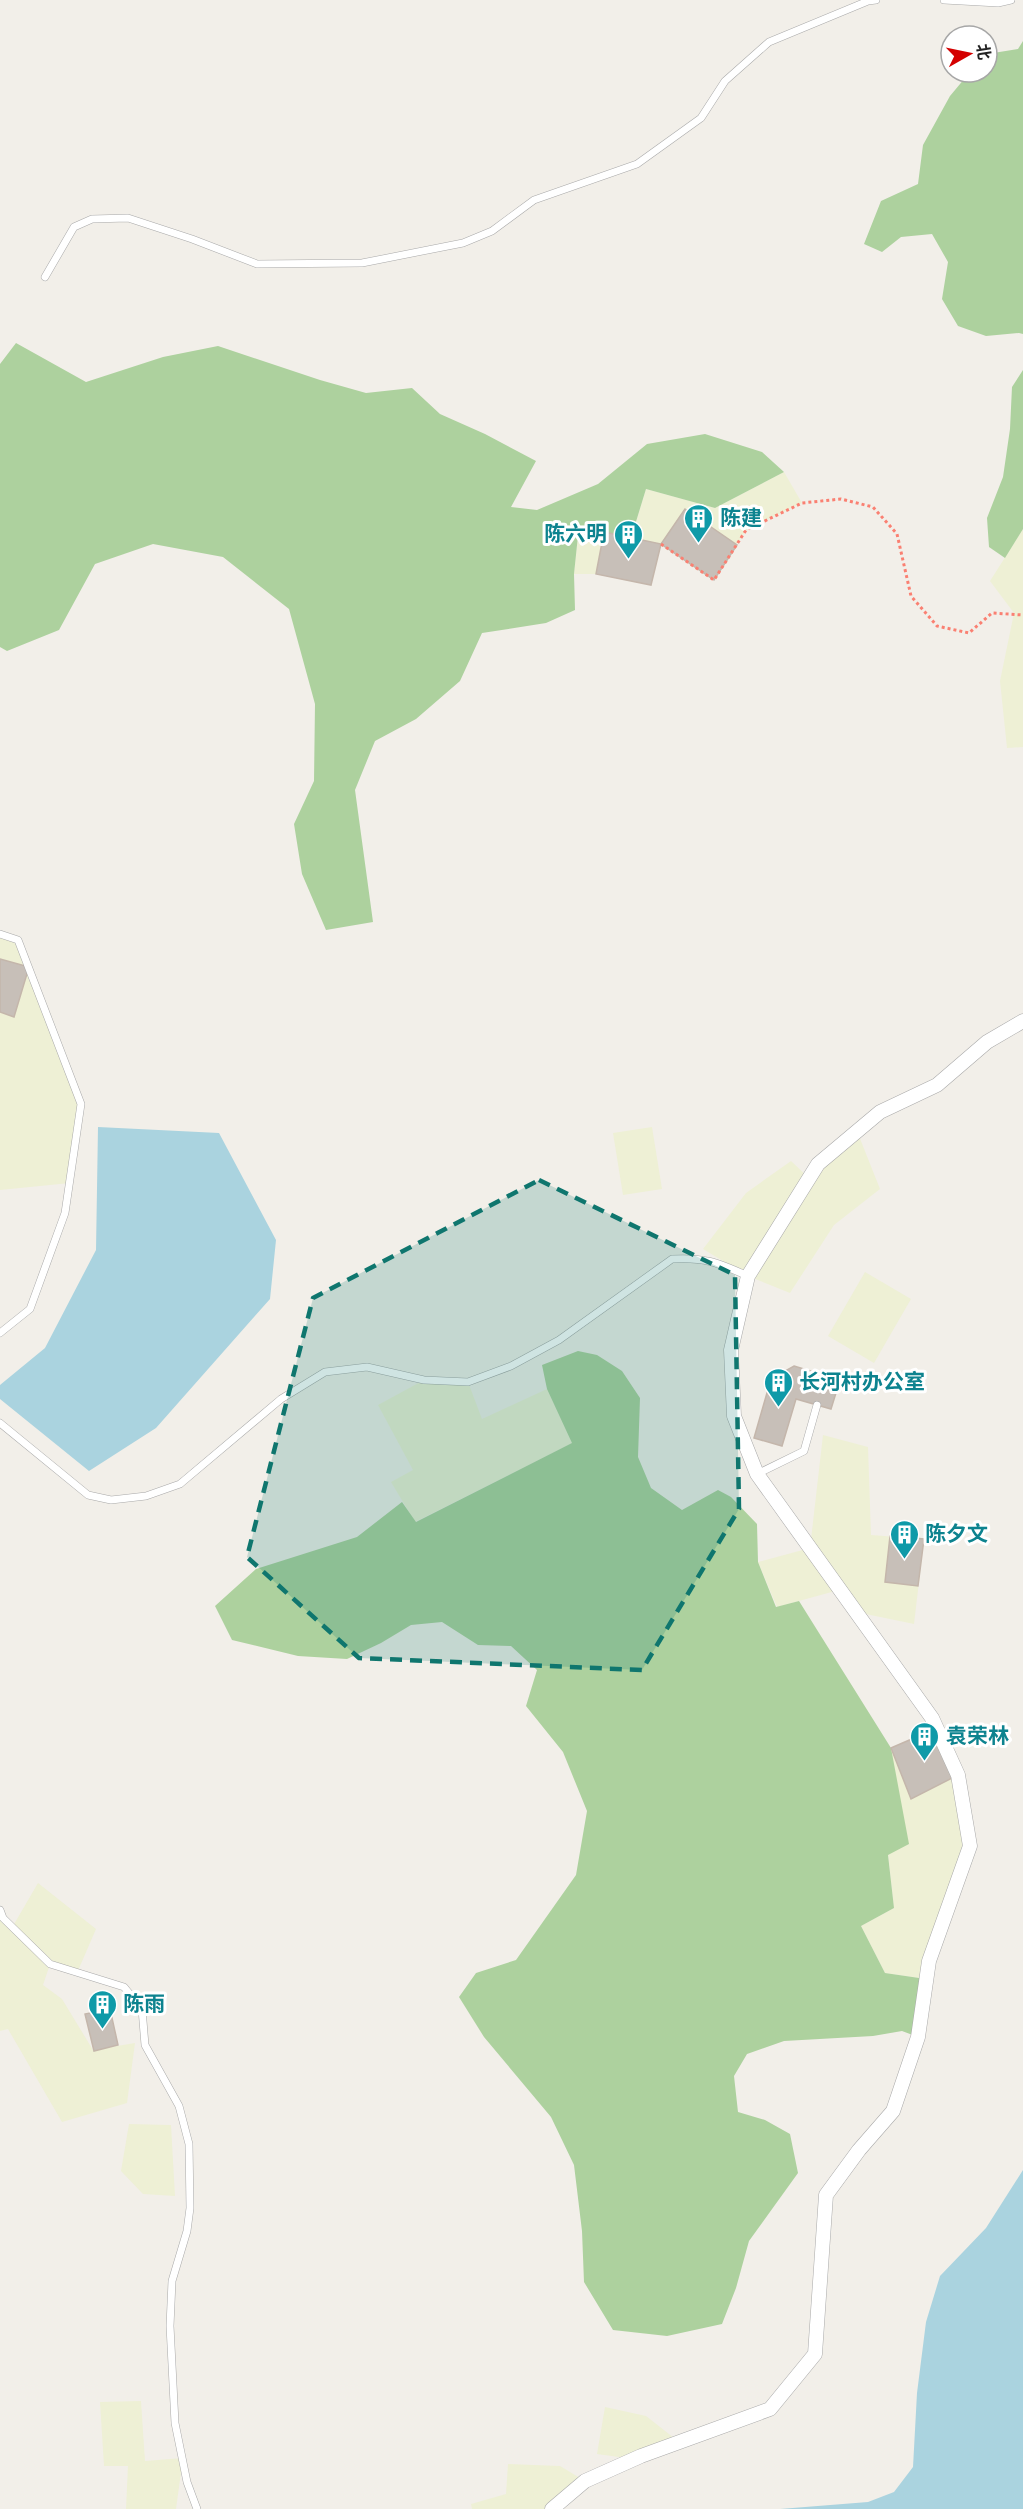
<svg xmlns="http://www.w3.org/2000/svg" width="1023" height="2509" font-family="Overpass,'Noto Sans SC',sans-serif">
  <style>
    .farmland { fill: #eef0d5 }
    .forest { fill: #add19e }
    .water { fill: #aad3df }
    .building { fill: #c7bfb8; stroke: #c4b6ab; stroke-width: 1.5 }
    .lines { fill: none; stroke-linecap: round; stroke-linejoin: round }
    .service-casing { stroke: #a9a9a9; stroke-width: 8 }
    .minor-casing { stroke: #a9a9a9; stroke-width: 15 }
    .path { stroke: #fa8072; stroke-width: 3; stroke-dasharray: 3 3; stroke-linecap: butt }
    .service { stroke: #fff; stroke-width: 7 }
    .minor { stroke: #fff; stroke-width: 14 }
    .marked { fill: #0f766e; fill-opacity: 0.2; stroke: #0f766e; stroke-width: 4.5; stroke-dasharray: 12 8; stroke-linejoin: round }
    .labels { text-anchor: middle; stroke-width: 6; stroke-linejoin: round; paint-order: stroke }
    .culture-label { font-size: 21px; font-weight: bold; fill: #0d838f; stroke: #fff; text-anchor: start }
  </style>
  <rect width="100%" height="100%" fill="#f2efe9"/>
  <!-- farmland -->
  <g class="farmland">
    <polygon points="784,472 802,503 746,530 714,580 661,544 651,585 596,574 574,574 579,526 631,538 646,489 715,508"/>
    <polygon points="1023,529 1023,747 1007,748 1000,681 1014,613 990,581"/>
    <polygon points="0,934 18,940 81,1104 70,1183 0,1190"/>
    <polygon points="652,1127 662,1189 623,1195 613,1133"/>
    <polygon points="857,1131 880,1189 834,1225 790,1293 748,1276 703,1249 746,1193 791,1161 809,1178"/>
    <polygon points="865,1272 911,1299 874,1363 828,1336"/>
    <polygon points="424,1380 468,1382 482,1419 547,1389 573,1443 415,1522 391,1482 413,1470 378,1405"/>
    <polygon points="823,1435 868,1447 871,1535 924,1539 914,1624 856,1612 839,1590 777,1607 758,1562 810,1548"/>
    <polygon points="891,1748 958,1775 970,1846 926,1979 885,1973 861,1926 894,1908 888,1854"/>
    <polygon points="38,1883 96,1929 77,1973 50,1964 43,1985 62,1999 93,2050 135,2043 127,2103 62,2122 8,2029 0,2031 0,1920 3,1918 13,1926"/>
    <polygon points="129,2124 171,2125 175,2196 143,2194 121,2171"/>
    <polygon points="141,2401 145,2461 183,2458 176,2509 126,2509 128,2466 104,2466 100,2402"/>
    <polygon points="605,2407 646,2416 674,2438 633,2459 597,2454"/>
    <polygon points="508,2464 560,2466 585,2481 552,2509 472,2509 471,2504 506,2494"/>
  </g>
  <!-- forest -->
  <g class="forest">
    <polygon points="1023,41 1023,334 1019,333 986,336 958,326 942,299 948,262 932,234 901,237 882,252 864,244 881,201 918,184 923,145 950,96 970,72 987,72 987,54 1018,49"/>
    <polygon points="16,343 86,382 163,357 218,346 320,380 366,393 412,388 440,414 485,434 536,461 511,507 537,510 598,484 647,444 705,434 762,452 784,472 715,508 646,489 631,538 579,526 574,574 575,610 546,623 482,633 460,681 416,719 375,741 355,790 373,922 326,930 302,874 294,824 314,781 315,704 289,609 223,557 153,544 95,564 59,630 7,651 0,647 0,364"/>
    <polygon points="1023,370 1023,529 1005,558 989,547 987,518 1003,477 1010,429 1012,387"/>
    <polygon points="578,1351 597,1355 622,1371 640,1398 638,1457 651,1488 682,1510 718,1490 731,1497 757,1524 758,1562 776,1607 799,1601 891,1748 909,1844 888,1855 894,1908 861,1926 885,1973 926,1979 918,2037 902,2031 873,2036 784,2041 747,2054 734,2076 738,2112 765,2120 790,2134 798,2173 749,2241 736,2288 722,2324 667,2336 613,2330 584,2282 582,2231 574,2165 551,2117 484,2037 459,1997 476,1973 516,1960 576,1875 587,1811 563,1752 526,1706 537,1670 511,1646 478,1645 442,1622 411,1625 381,1643 347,1659 298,1656 232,1640 215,1606 256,1569 357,1537 402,1502 416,1522 572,1443 547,1389 542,1365"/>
  </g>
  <!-- water -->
  <g class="water">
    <polygon points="98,1127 219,1133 276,1240 270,1299 156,1428 89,1471 0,1399 0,1385 45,1348 96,1250"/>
    <polygon points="1023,2170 1023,2509 780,2509 868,2502 894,2492 913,2467 917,2393 926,2322 940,2276 986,2228"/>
  </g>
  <!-- building -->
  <g class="building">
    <polygon points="685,509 737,545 714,580 661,544"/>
    <polygon points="604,532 661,544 651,585 596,574"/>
    <polygon points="0,959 29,967 14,1017 0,1012"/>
    <polygon points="794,1366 840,1380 831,1409 796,1399 782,1446 754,1438 771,1379"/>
    <polygon points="890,1536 924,1539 918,1586 885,1582"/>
    <polygon points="937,1728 958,1775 911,1799 891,1748"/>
    <polygon points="110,2009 118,2045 94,2051 85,2014"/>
  </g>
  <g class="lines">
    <defs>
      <g id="service">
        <polyline points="944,0 998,3 1011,0"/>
        <polyline points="45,277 74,227 92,219 128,218 192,239 257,264 362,263 463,243 492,231 534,200 637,164 701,118 725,81 769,42 868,1 876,0"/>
        <polyline points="0,934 18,940 81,1104 65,1213 30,1309 0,1333"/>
        <path d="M0 1423 88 1495 111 1500 146 1496 180 1484 281 1399 325 1372 367 1367 424 1380 468 1382 511 1366 559 1340 672 1259C706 1257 718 1263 748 1276"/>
        <polyline points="757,1474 804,1451 817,1405"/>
        <polyline points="0,1910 3,1918 50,1964 124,1987 142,2009 145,2045 179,2106 189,2144 190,2208 187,2231 172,2281 170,2326 175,2423 187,2482 197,2509"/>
      </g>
      <polyline id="minor" points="552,2509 585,2481 641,2456 770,2409 815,2354 826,2195 859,2150 893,2111 918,2037 929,1961 970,1846 958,1775 932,1718 757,1474 734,1416 731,1350 748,1276 818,1164 880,1112 937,1085 987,1042 1023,1021"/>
    </defs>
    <!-- service casing -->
    <use href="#service" class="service-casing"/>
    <!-- minor casing -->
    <use href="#minor" class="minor-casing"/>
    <!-- path -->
    <polyline class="path" points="661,544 714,580 746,530 802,503 841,499 873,507 897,534 911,596 937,626 969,633 992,613 1023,615"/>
    <!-- service -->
    <use href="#service" class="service"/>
    <!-- minor -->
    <use href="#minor" class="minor"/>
  </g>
  <!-- marked area -->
  <path class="marked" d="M539 1180 735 1275 739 1509 642 1670 359 1658 247 1557 313 1298Z"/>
  <!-- icons -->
  <defs>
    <symbol id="building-pin" viewBox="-11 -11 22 30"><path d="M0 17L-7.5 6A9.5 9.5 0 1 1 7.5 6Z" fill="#0f9aa8" stroke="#fff"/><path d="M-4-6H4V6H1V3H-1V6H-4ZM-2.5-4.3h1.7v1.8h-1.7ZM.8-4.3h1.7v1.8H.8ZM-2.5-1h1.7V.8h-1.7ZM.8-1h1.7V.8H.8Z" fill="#fff"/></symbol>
  </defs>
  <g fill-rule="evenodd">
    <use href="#building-pin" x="682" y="502" width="33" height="45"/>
    <use href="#building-pin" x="612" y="518" width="33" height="45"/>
    <use href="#building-pin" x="762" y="1366" width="33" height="45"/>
    <use href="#building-pin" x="888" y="1518" width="33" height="45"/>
    <use href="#building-pin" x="908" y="1720" width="33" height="45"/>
    <use href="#building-pin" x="86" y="1988" width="33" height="45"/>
  </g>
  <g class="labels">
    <!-- culture labels -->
    <g class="culture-label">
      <text x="720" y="525">陈建</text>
      <text x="607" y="541" text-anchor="end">陈六明</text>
      <text x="799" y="1389">长河村办公室</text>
      <text x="925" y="1541">陈夕文</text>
      <text x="946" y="1743">袁荣林</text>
      <text x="123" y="2011">陈雨</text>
    </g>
  </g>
  <!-- north arrow -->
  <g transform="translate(969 54) rotate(81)"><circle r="28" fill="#ffffff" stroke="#a7a7a7" stroke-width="1.5"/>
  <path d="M0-4.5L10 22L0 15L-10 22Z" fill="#d40000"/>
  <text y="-9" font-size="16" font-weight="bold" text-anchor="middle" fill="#222222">北</text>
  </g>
</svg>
